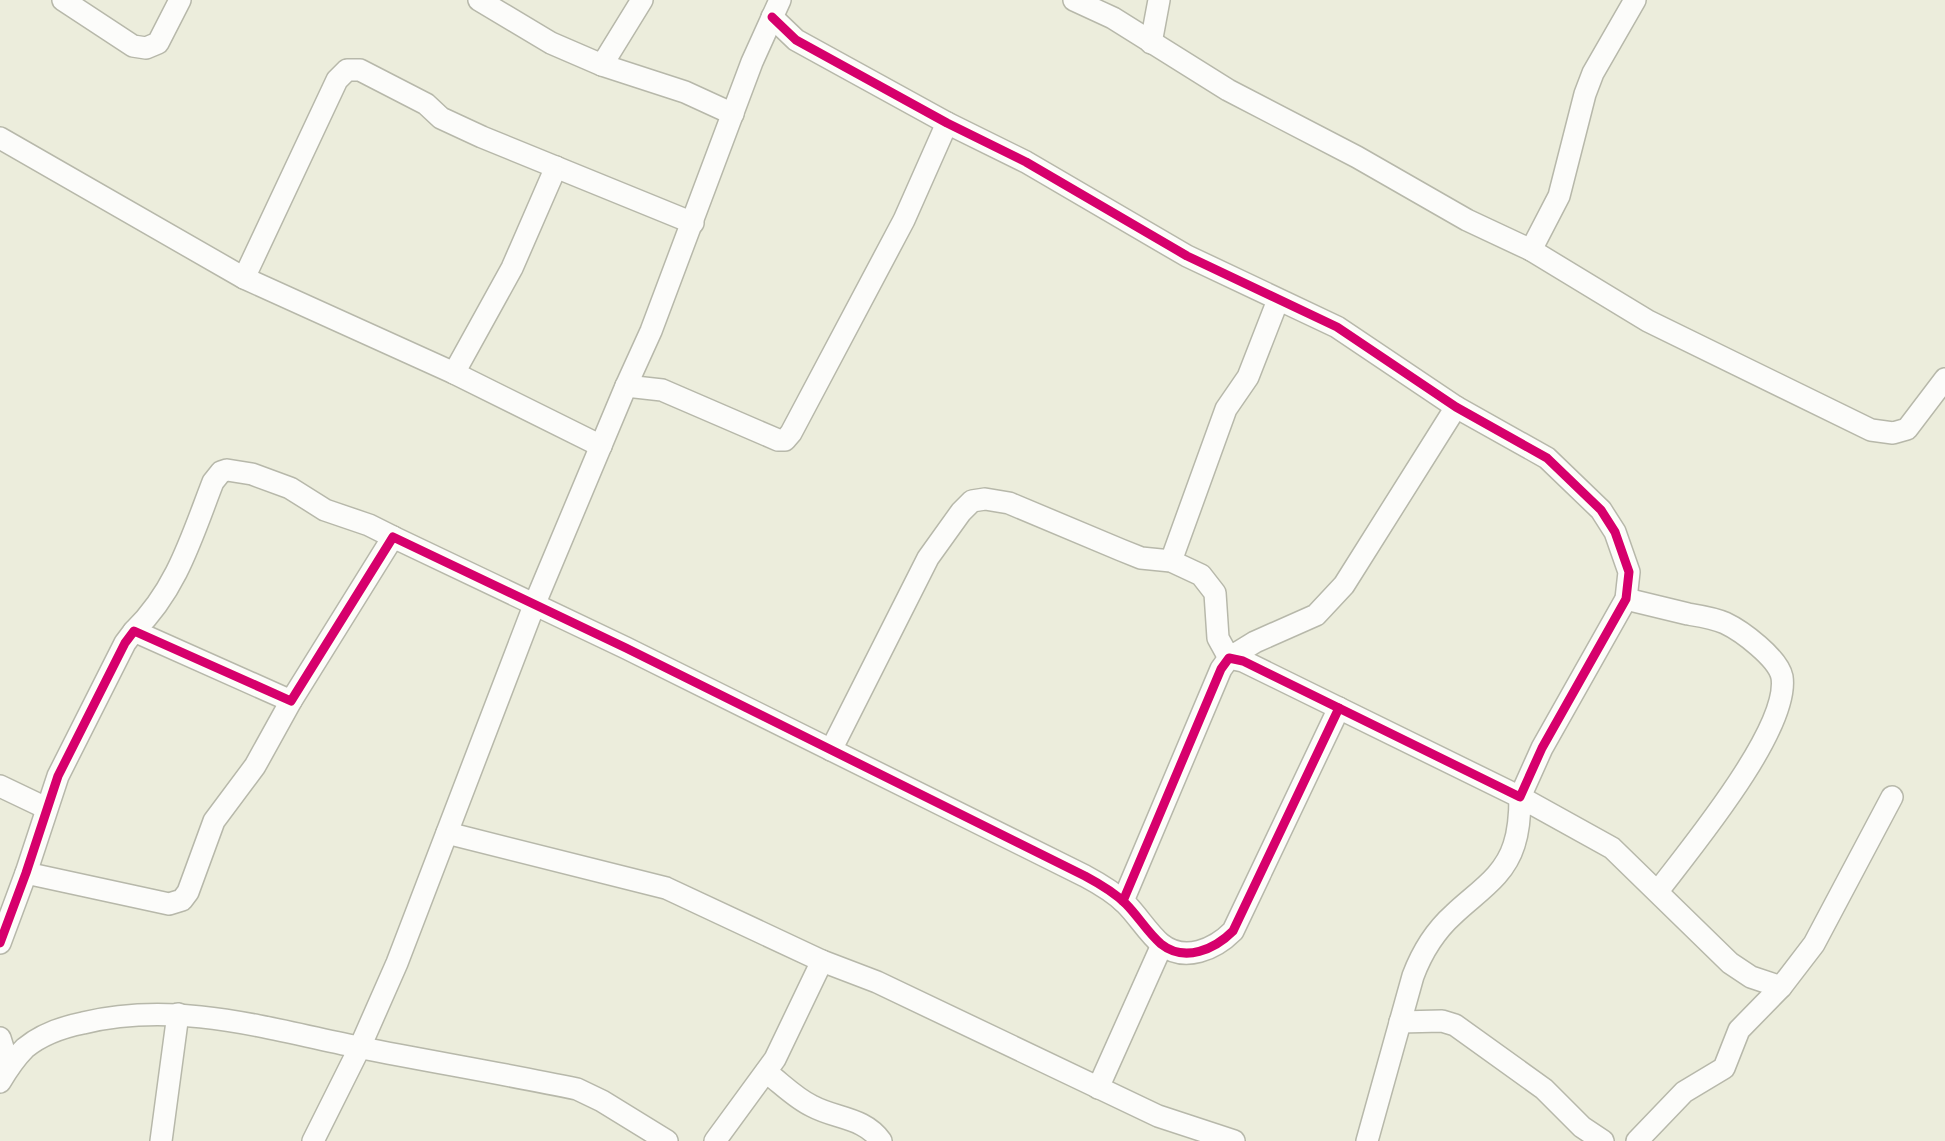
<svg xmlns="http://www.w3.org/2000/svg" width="1945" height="1141" font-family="Figtree,sans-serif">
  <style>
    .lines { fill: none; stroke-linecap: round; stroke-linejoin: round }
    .minor-casing { stroke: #b7b8aa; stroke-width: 24 }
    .minor { stroke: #fcfcfa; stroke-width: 21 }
    .cycleway-casing { stroke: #fefff9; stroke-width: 13 }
    .cycleway { stroke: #d6006c; stroke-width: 9 }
  </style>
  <rect width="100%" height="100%" fill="#eceddc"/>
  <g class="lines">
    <defs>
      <g id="minor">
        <polyline points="63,0 133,46 146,48 158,43 180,0"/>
        <polyline points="479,0 551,43 602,65 685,92 733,114"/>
        <polyline points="1074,0 1113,18 1228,90 1357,157 1467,220 1531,250 1648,321 1871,430 1893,433 1907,429 1945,379"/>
        <polyline points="772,17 796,40 947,123 1026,162 1187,256 1337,327 1456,407 1547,458 1601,510 1615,532 1629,572 1626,599 1542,748 1520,797 1243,661 1229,658 1221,669 1123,901"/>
        <polyline points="1151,43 1159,0"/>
        <polyline points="602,65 642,0"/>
        <polyline points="0,138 244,278 454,373 601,446"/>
        <polyline points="1531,250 1559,196 1585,94 1593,73 1635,0"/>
        <polyline points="244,278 337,80 347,70 360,70 426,104 441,118 482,137 693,223"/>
        <polyline points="454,373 512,268 556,167"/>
        <polyline points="626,386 662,390 778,440 785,440 791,433 904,220 947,123"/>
        <polyline points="1171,561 1226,409 1248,377 1278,300"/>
        <path d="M1626 599C1647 604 1668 609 1688 614 1700 616 1714 618 1725 623 1742 631 1778 658 1782 677 1790 729 1690 849 1658 891"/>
        <path d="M134 631C177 589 192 536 213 482L221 472 227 470 252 474 290 488 325 510 369 525 393 537"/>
        <polyline points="831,750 928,558 961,512 972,501 985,499 1009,503 1121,550 1141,558 1171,561 1201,575 1215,593 1218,638 1229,658 1255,642 1316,615 1344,585 1456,407"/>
        <polyline points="0,786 46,808"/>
        <polyline points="447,833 666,888 822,961 877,982 1158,1116 1234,1141"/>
        <polyline points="26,873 169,904 182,900 188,892 214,821 255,766 291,701"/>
        <path d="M0 943 26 873 58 776 125 643 134 631 291 701 393 537 626 648 1085 876C1100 884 1114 892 1126 904 1138 916 1148 933 1161 944 1185 963 1215 949 1233 931L1339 708"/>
        <polyline points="1400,1022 1442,1021 1455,1025 1544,1089 1582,1127 1603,1141"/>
        <polyline points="0,1038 9,1067"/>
        <path d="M766 1072C781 1083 795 1098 812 1106 836 1119 864 1117 881 1141"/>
        <path d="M0 1082C7 1070 15 1058 25 1048 42 1034 63 1027 83 1023 178 1000 269 1029 362 1048 433 1062 505 1074 577 1089L602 1101 667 1141"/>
        <polyline points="1098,1088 1162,945"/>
        <polyline points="161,1141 178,1014"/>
        <polyline points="313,1141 360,1047 397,963 535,603 626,386 651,331 752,62 780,0"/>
        <polyline points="715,1141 775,1059 822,961"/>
        <path d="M1367 1141 1413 976C1422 952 1435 931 1454 914 1477 892 1504 877 1514 845 1519 830 1520 814 1520 797L1612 848 1730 963 1751 977 1781 987"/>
        <polyline points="1637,1141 1684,1092 1724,1068 1739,1030 1781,987 1814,944 1892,797"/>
      </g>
    </defs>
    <!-- minor casing -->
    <use href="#minor" class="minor-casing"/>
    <!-- minor -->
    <use href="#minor" class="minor"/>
    <defs>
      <g id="cycleway">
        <polyline points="772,17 796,40 947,123 1026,162 1187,256 1337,327 1456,407 1547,458 1601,510 1615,532 1629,572 1626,599 1542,748 1520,797 1243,661 1229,658 1221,669 1123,901"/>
        <path d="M0 943 26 873 58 776 125 643 134 631 291 701 393 537 626 648 1085 876C1100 884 1114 892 1126 904 1138 916 1148 933 1161 944 1185 963 1215 949 1233 931L1339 708"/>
      </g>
    </defs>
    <!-- cycleway casing -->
    <use href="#cycleway" class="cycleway-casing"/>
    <!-- cycleway -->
    <use href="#cycleway" class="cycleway"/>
  </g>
</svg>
